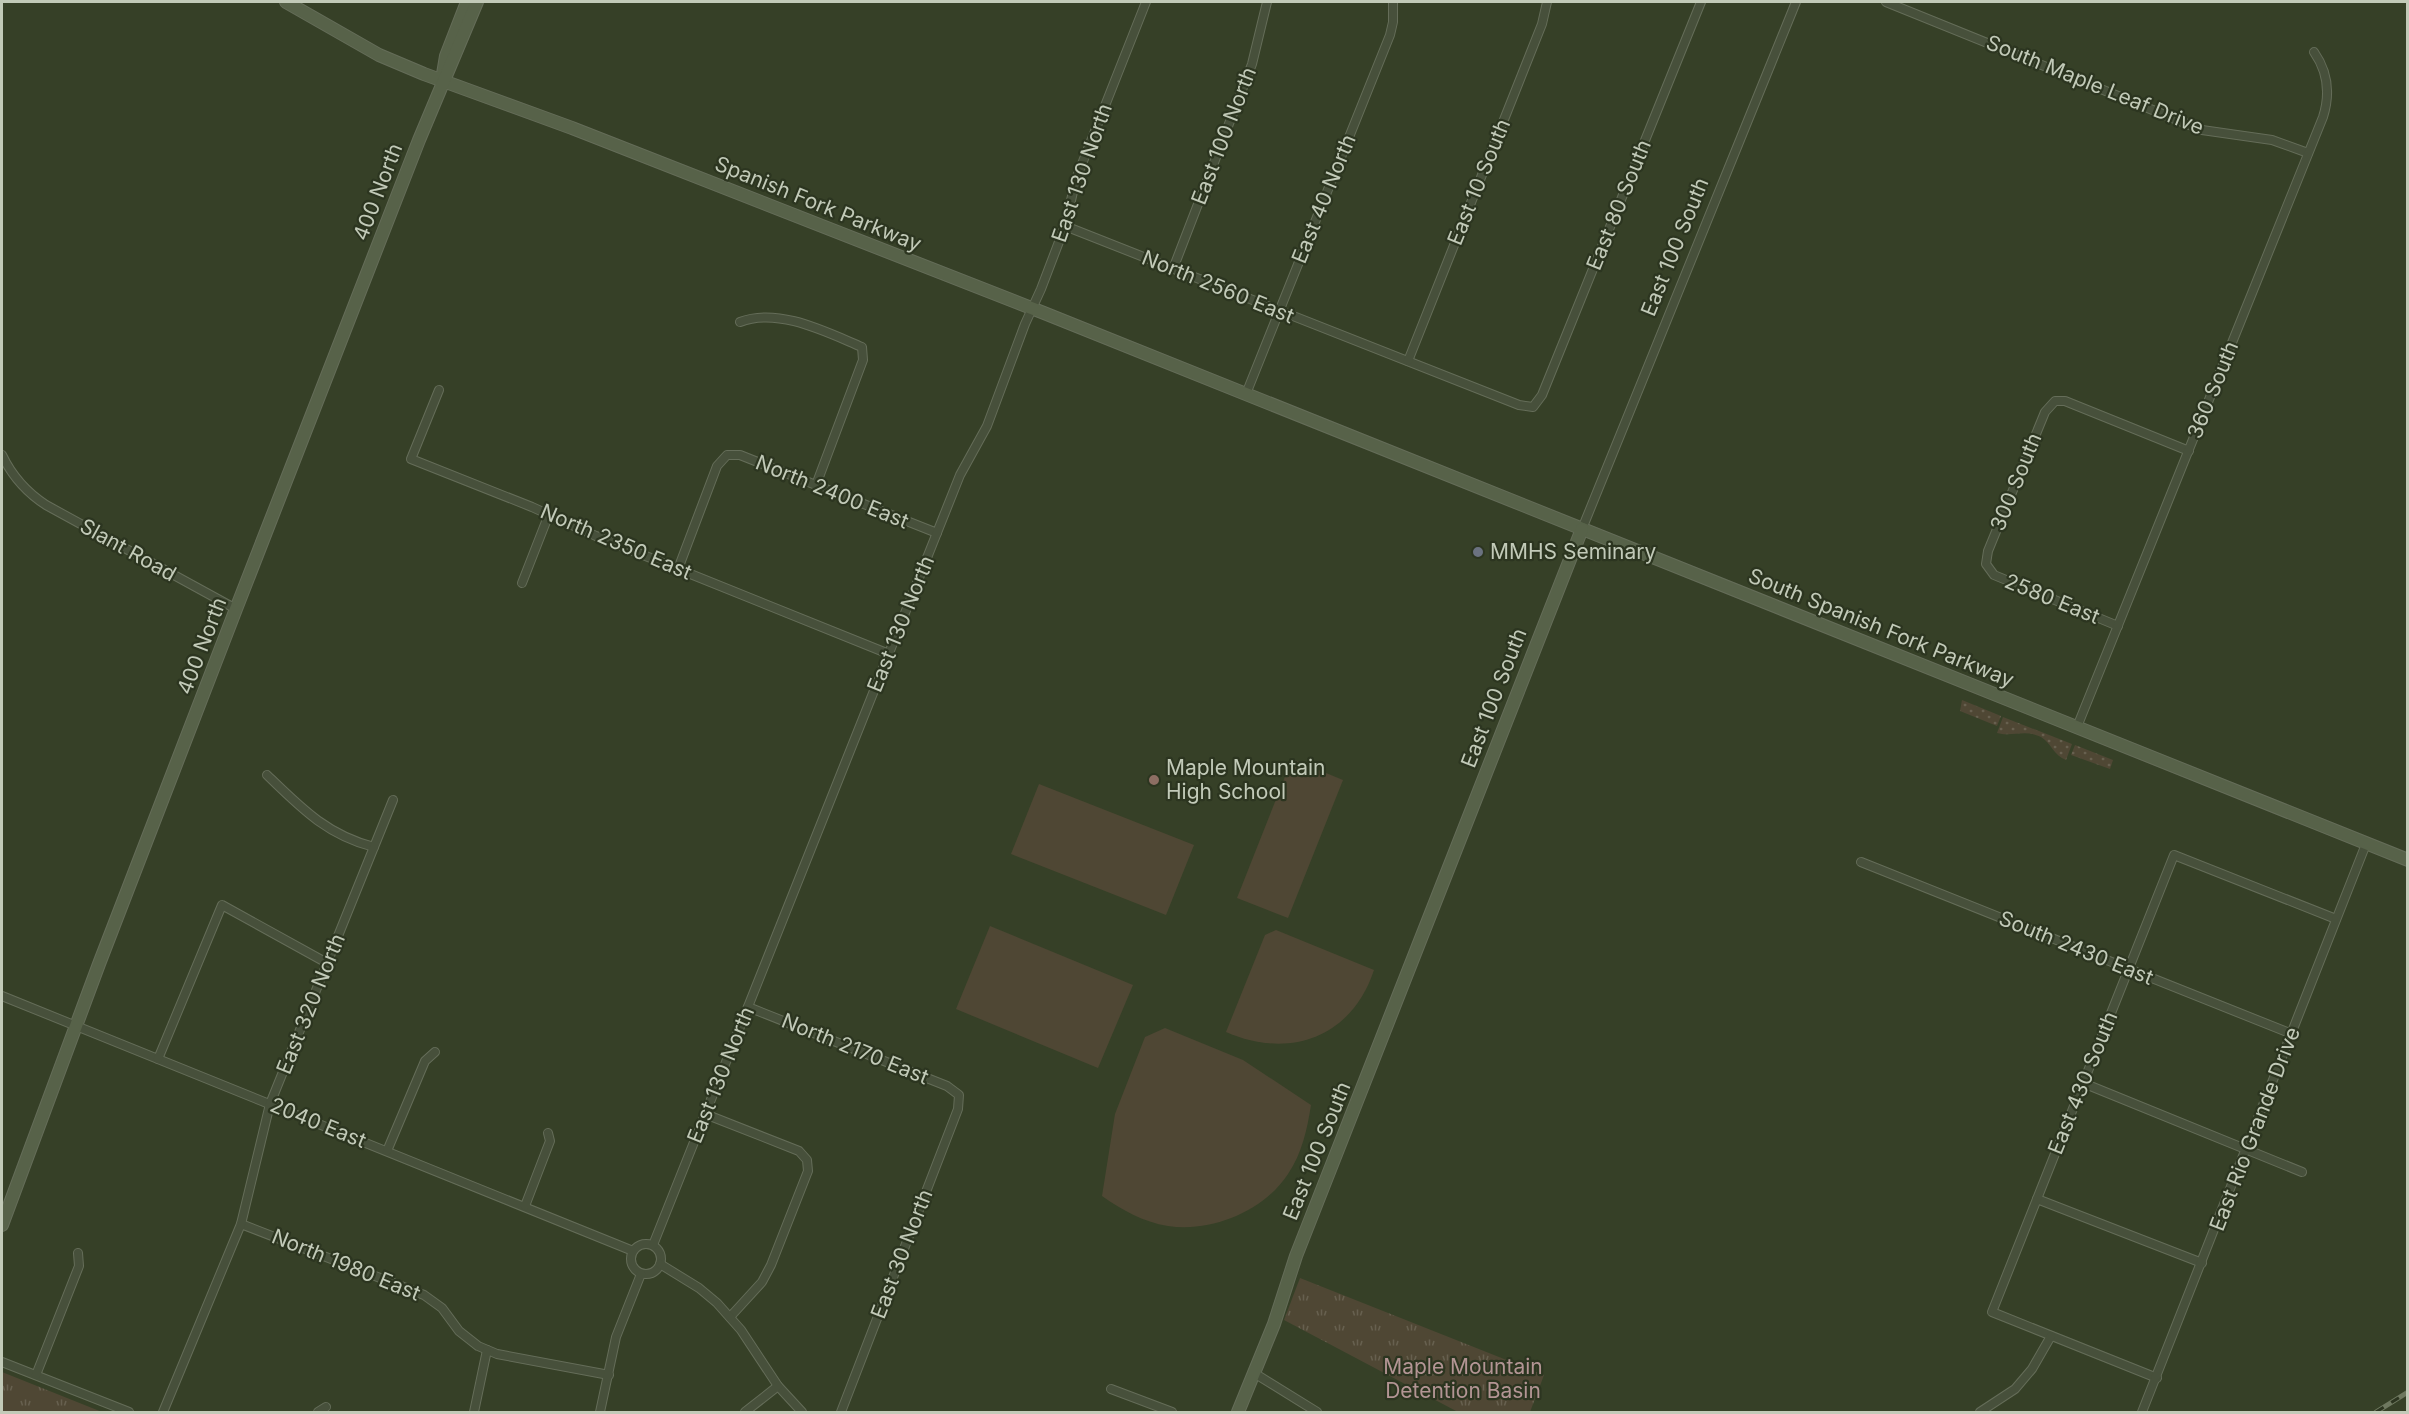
<svg xmlns="http://www.w3.org/2000/svg" width="2409" height="1414" font-family="Inter,sans-serif">
  <style>
    .grass { fill: url(#grass-dots) }
    .park { fill: url(#park-tufts) }
    .garden { fill: #4f4734 }
    .lines { fill: none; stroke-linecap: round; stroke-linejoin: round }
    .street-casing { stroke: #656d59; stroke-width: 10 }
    .secondary-casing { stroke: #656d59; stroke-width: 14 }
    .street { stroke: #47503b; stroke-width: 8 }
    .secondary { stroke: #576249; stroke-width: 12 }
    .rail-casing { stroke: #6e785f; stroke-width: 5 }
    .rail { stroke: #2c3520; stroke-width: 3; stroke-dasharray: 9; stroke-linecap: butt }
    .worship-dot { fill: #6b7280; stroke: #2c3520; stroke-width: 2 }
    .education-dot { fill: #8d6e63; stroke: #2c3520; stroke-width: 2 }
    .labels { text-anchor: middle; stroke-width: 4.5; stroke-linejoin: round; paint-order: stroke }
    .street-label { font-size: 21px; fill: #c2cab8; stroke: #2c3520 }
    .poi-label { font-size: 21px; fill: #c2cab8; stroke: #2c3520; text-anchor: start }
    .park-label { font-size: 21px; fill: #b39594; stroke: #2c3520 }
  </style>
  <defs>
    <pattern id="grass-dots" width="8" height="8" patternUnits="userSpaceOnUse" patternTransform="scale(1.5)"><rect width="8" height="8" fill="#4f4734"/><path d="M2 2h.1M6 6h.1" fill="none" stroke="#67604f" stroke-width="1.8" stroke-linecap="round"/></pattern>
    <pattern id="park-tufts" width="24" height="20" patternUnits="userSpaceOnUse" patternTransform="scale(1.5)"><rect width="24" height="20" fill="#4f4734"/><path d="M3 7l-1-3M5 7V3M7 7l1-3M15 17l-1-3M17 17v-4M19 17l1-3" fill="none" stroke="#67604f"/></pattern>
  </defs>
  <rect width="100%" height="100%" fill="#364027"/>
  <!-- grass -->
  <g class="grass">
    <polygon points="1962,700 2001,716 1997,726 1960,711"/>
    <path d="M2003 717 2072 744 2066 760C2054 756 2051 743 2041 737 2026 729 2012 737 1997 733Z"/>
    <polygon points="2075,745 2113,760 2110,769 2071,755"/>
  </g>
  <!-- park -->
  <g class="park">
    <polygon points="1300,1278 1544,1375 1530,1412 1458,1412 1284,1320"/>
    <polygon points="2,1372 102,1412 2,1412"/>
  </g>
  <!-- garden -->
  <g class="garden">
    <polygon points="1292,759 1343,780 1288,918 1237,898"/>
    <polygon points="1039,784 1194,845 1166,915 1011,854"/>
    <polygon points="990,926 1133,985 1098,1068 956,1009"/>
    <path d="M1276 930 1374 970C1352 1037 1290 1060 1226 1032L1265 935Z"/>
    <path d="M1165 1028 1243 1060 1311 1105C1307 1130 1302 1153 1288 1174 1264 1211 1211 1233 1168 1226 1143 1222 1122 1210 1102 1196L1115 1114 1145 1037Z"/>
  </g>
  <g class="lines">
    <defs>
      <g id="street">
        <polyline points="1886,2 2202,130 2272,140 2308,153"/>
        <polyline points="1065,226 1519,405 1533,407 1542,395 1701,2"/>
        <polyline points="1173,269 1252,64 1267,2"/>
        <path d="M740 322C778 307 826 332 862 347L863 360 816 485"/>
        <polyline points="1408,361 1542,24 1547,2"/>
        <polyline points="439,390 411,459 532,507 596,536 889,654"/>
        <polyline points="1246,394 1390,35 1393,22 1393,2"/>
        <path d="M2 455C12 476 26 492 46 505L236 609"/>
        <polyline points="1582,529 1796,2"/>
        <polyline points="678,569 717,466 727,455 740,455 937,533"/>
        <polyline points="522,583 549,514"/>
        <polyline points="2118,626 1994,575 1986,564 1988,551 2045,412 2055,401 2065,401 2189,451"/>
        <path d="M2077 727 2323 117C2330 95 2328 72 2314 52"/>
        <path d="M267 775C301 808 327 835 374 847"/>
        <polyline points="1861,862 2292,1034"/>
        <polyline points="2,996 633,1251"/>
        <polyline points="748,1007 947,1086 959,1095 958,1109 841,1412"/>
        <polyline points="158,1059 222,905 327,963"/>
        <polyline points="2083,1083 2302,1172"/>
        <polyline points="705,1114 799,1151 807,1160 808,1171 771,1265 762,1282 730,1317"/>
        <polyline points="387,1151 425,1061 435,1052"/>
        <polyline points="2037,1199 2202,1263"/>
        <polyline points="525,1206 550,1141 548,1133"/>
        <polyline points="241,1224 424,1295 442,1308 459,1331 478,1346 497,1354 609,1375"/>
        <circle cx="646" cy="1259" r="15"/>
        <polyline points="653,1245 960,475 987,426 1025,324 1041,289 1065,226 1076,179 1146,2"/>
        <polyline points="660,1264 699,1288 717,1303 741,1330 778,1386 802,1412"/>
        <polyline points="2,1362 129,1412"/>
        <polyline points="1254,1373 1317,1412"/>
        <polyline points="36,1375 79,1266 78,1253"/>
        <polyline points="2157,1378 1992,1312 2174,855 2336,919"/>
        <polyline points="1111,1389 1172,1412"/>
        <polyline points="163,1412 241,1224 270,1104 393,800"/>
        <polyline points="318,1412 326,1407"/>
        <polyline points="474,1412 487,1350"/>
        <polyline points="600,1412 616,1337 641,1274"/>
        <polyline points="745,1412 778,1386"/>
        <polyline points="1980,1412 2015,1389 2032,1369 2051,1336"/>
        <polyline points="2142,1412 2366,844"/>
      </g>
      <g id="secondary">
        <polyline points="286,2 379,55 424,74 572,128 1044,313 2408,860"/>
        <polyline points="443,74 446,56 467,2"/>
        <polyline points="2,1225 99,964 236,609 419,140 477,2"/>
        <polyline points="1238,1412 1274,1324 1296,1256 1582,529"/>
      </g>
    </defs>
    <!-- street casing -->
    <use href="#street" class="street-casing"/>
    <!-- secondary casing -->
    <use href="#secondary" class="secondary-casing"/>
    <!-- street -->
    <use href="#street" class="street"/>
    <!-- secondary -->
    <use href="#secondary" class="secondary"/>
    <defs>
      <polyline id="rail" points="2376,1412 2408,1392"/>
    </defs>
    <!-- rail casing -->
    <use href="#rail" class="rail-casing"/>
    <!-- rail -->
    <use href="#rail" class="rail"/>
  </g>
  <!-- markers -->
  <circle class="worship-dot" cx="1478" cy="552" r="6"/>
  <circle class="education-dot" cx="1154" cy="780" r="6"/>
  <g class="labels">
    <!-- street labels -->
    <g class="street-label">
      <text transform="translate(2095 85) rotate(22)" y="7">South Maple Leaf Drive</text>
      <text transform="translate(1224 136) rotate(-69)" y="7">East 100 North</text>
      <text transform="translate(1082 173) rotate(-71)" y="7">East 130 North</text>
      <text transform="translate(1479 182) rotate(-68)" y="7">East 10 South</text>
      <text transform="translate(378 192) rotate(-69)" y="7">400 North</text>
      <text transform="translate(1324 199) rotate(-68)" y="7">East 40 North</text>
      <text transform="translate(818 204) rotate(22)" y="7">Spanish Fork Parkway</text>
      <text transform="translate(1619 205) rotate(-68)" y="7">East 80 South</text>
      <text transform="translate(1675 247) rotate(-68)" y="7">East 100 South</text>
      <text transform="translate(1218 287) rotate(22)" y="7">North 2560 East</text>
      <text transform="translate(2213 390) rotate(-68)" y="7">360 South</text>
      <text transform="translate(2016 482) rotate(-68)" y="7">300 South</text>
      <text transform="translate(832 492) rotate(22)" y="7">North 2400 East</text>
      <text transform="translate(616 542) rotate(23)" y="7">North 2350 East</text>
      <text transform="translate(128 550) rotate(29)" y="7">Slant Road</text>
      <text transform="translate(2052 599) rotate(22)" y="7">2580 East</text>
      <text transform="translate(901 624) rotate(-68)" y="7">East 130 North</text>
      <text transform="translate(1881 628) rotate(22)" y="7">South Spanish Fork Parkway</text>
      <text transform="translate(202 646) rotate(-69)" y="7">400 North</text>
      <text transform="translate(1494 698) rotate(-69)" y="7">East 100 South</text>
      <text transform="translate(2076 948) rotate(22)" y="7">South 2430 East</text>
      <text transform="translate(311 1004) rotate(-68)" y="7">East 320 North</text>
      <text transform="translate(855 1049) rotate(22)" y="7">North 2170 East</text>
      <text transform="translate(721 1075) rotate(-68)" y="7">East 130 North</text>
      <text transform="translate(2083 1083) rotate(-68)" y="7">East 430 South</text>
      <text transform="translate(318 1123) rotate(22)" y="7">2040 East</text>
      <text transform="translate(2255 1129) rotate(-69)" y="7">East Rio Grande Drive</text>
      <text transform="translate(1317 1151) rotate(-68)" y="7">East 100 South</text>
      <text transform="translate(902 1254) rotate(-69)" y="7">East 30 North</text>
      <text transform="translate(346 1265) rotate(22)" y="7">North 1980 East</text>
    </g>
    <!-- poi labels -->
    <g class="poi-label">
      <text x="1490" y="559">MMHS Seminary</text>
      <text x="1166" y="775">Maple Mountain<tspan x="1166" dy="24">High School</tspan></text>
    </g>
    <!-- park labels -->
    <g class="park-label">
      <text x="1463" y="1374">Maple Mountain<tspan x="1463" dy="24">Detention Basin</tspan></text>
    </g>
  </g>
  <!-- border -->
  <rect width="2409" height="1414" fill="none" stroke="#c2cab8" stroke-width="6"/>
</svg>
